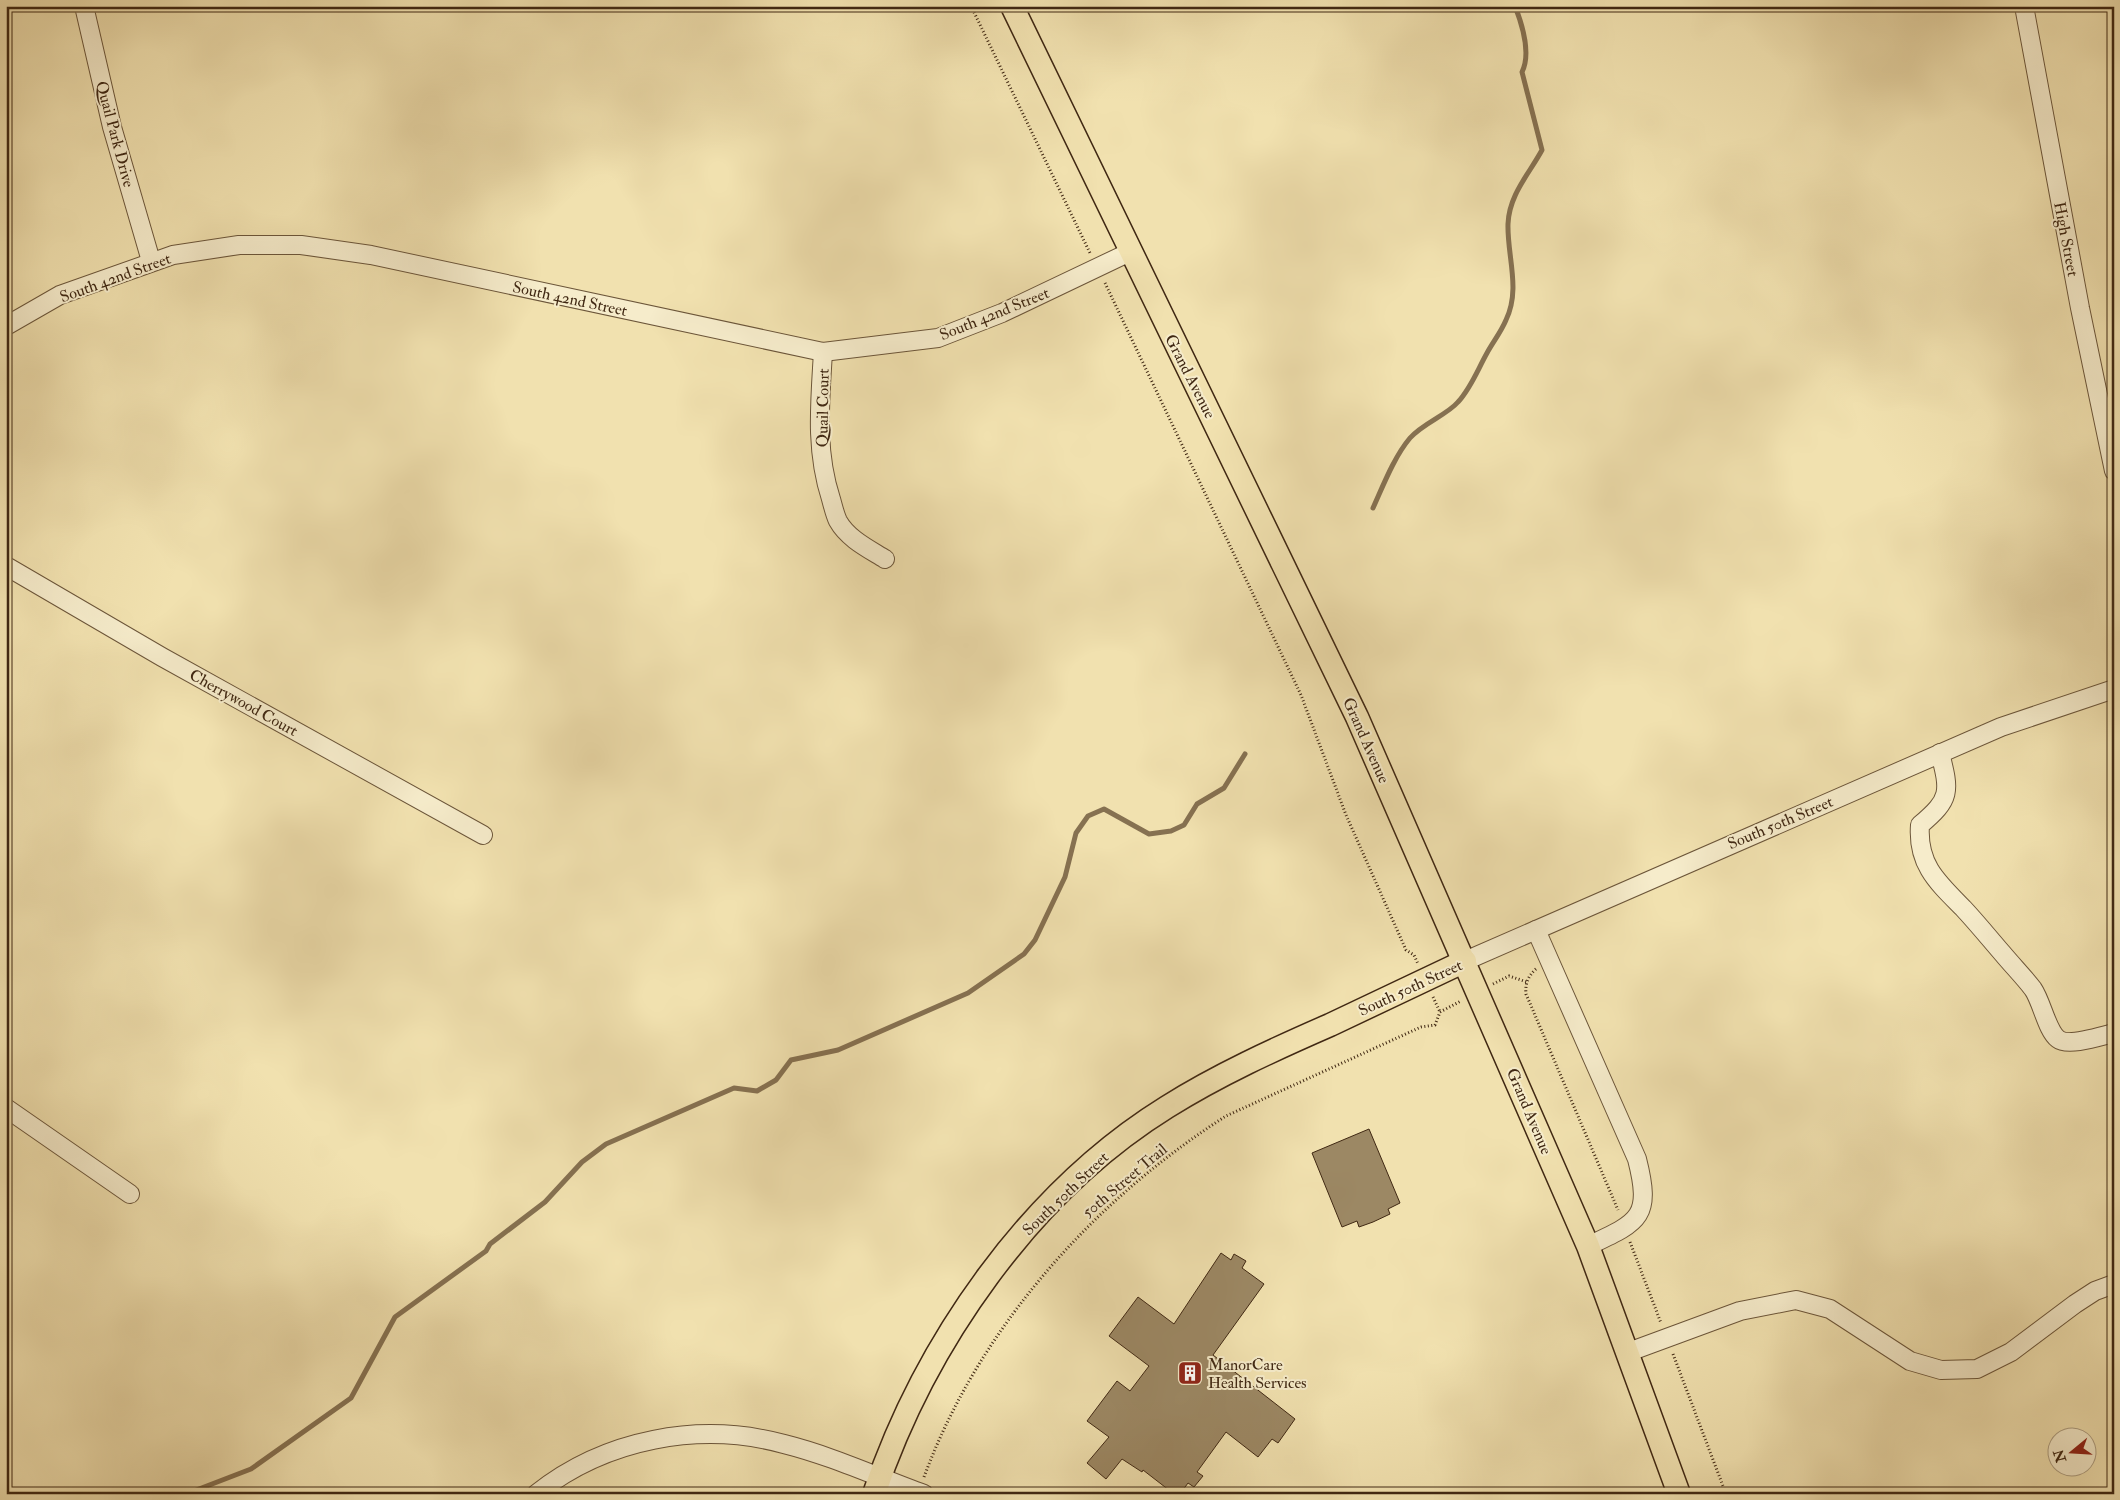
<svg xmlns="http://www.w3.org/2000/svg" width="2120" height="1500" font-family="'IM FELL Double Pica',serif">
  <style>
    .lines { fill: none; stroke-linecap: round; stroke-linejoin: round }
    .stream { stroke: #867151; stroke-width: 5 }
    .building { fill: #9c8864; stroke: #402813 }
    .minor-casing { stroke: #6c563a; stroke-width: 20 }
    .major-casing { stroke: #402813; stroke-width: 25 }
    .path { stroke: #402813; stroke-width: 3; stroke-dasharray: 1 2.5; stroke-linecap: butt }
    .minor { stroke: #f6eccb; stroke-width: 18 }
    .major { stroke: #f1e1af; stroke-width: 22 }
    .labels { text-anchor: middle; stroke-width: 4; stroke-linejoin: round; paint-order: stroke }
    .street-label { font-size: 16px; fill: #402813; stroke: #f6eccb }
    .poi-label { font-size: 16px; fill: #402813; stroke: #f6eccb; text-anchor: start }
  </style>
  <rect width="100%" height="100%" fill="#f1e1af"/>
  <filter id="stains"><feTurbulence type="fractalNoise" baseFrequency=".004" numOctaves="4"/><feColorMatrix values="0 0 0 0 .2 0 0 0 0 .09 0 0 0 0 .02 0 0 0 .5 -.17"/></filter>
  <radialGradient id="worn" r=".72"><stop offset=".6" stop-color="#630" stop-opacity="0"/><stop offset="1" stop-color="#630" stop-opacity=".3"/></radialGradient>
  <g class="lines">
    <!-- stream -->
    <g class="stream">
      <path d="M1373 508C1383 486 1394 457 1410 438 1423 423 1447 415 1458 402 1471 388 1478 369 1487 353 1493 342 1501 332 1506 320 1521 289 1507 256 1508 224 1509 195 1529 174 1542 150L1522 72C1531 54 1522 24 1515 6"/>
      <polyline points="186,1494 251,1469 351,1398 395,1317 486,1251 490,1244 545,1202 582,1162 606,1144 734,1088 757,1091 776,1080 791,1060 838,1050 968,993 1024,954 1035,940 1065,877 1076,833 1088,816 1104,809 1149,834 1171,831 1184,825 1197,804 1224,788 1245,754"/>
    </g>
  </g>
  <!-- building -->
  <g class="building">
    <polygon points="1369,1129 1400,1203 1388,1209 1390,1214 1373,1222 1359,1227 1357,1221 1342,1227 1312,1153"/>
    <polygon points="1221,1253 1231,1260 1234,1254 1246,1261 1242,1268 1264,1284 1213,1355 1295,1419 1278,1443 1272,1439 1258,1457 1226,1432 1197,1472 1203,1476 1194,1487 1188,1483 1180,1494 1174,1494 1143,1470 1142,1472 1122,1459 1106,1479 1087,1463 1109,1437 1087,1421 1117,1381 1130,1391 1149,1366 1109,1336 1138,1297 1174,1324"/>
  </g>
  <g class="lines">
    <defs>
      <g id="minor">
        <polyline points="84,6 112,127 151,261"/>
        <polyline points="2024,6 2080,308 2114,471"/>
        <polyline points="6,326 60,295 173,255 239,245 301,245 371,255 823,352 938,338 1002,313 1130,252"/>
        <path d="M823 352C820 403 815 450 831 499 833 506 835 515 838 521 848 539 869 549 885 559"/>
        <polyline points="6,566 162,657 483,835"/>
        <path d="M1940 753C1950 792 1951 799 1920 825 1917 864 1937 882 1963 908 1977 923 1990 939 2003 954 2013 966 2024 977 2033 989 2042 1002 2047 1031 2058 1039 2068 1047 2101 1036 2114 1033"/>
        <path d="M1536 930 1637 1159C1652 1218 1639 1222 1588 1246"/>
        <polyline points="1465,961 2001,727 2114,689"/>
        <polyline points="6,1108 130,1194"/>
        <polyline points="1626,1353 1740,1311 1796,1300 1830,1309 1910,1361 1941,1370 1977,1369 2011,1352 2075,1304 2095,1291 2114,1284"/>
        <path d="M536 1494C605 1439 699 1421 784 1444 832 1456 877 1477 924 1494"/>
      </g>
      <g id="major">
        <polyline points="1012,6 1357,717 1588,1246 1679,1494"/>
        <path d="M874 1494C925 1343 1030 1192 1167 1107 1218 1075 1275 1049 1330 1025 1375 1004 1420 982 1465 961"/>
      </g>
    </defs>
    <!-- minor casing -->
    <use href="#minor" class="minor-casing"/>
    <!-- major casing -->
    <use href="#major" class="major-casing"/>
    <!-- path -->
    <g class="path">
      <polyline points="971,6 1090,253"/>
      <polyline points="1105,283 1301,695 1346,815 1406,950 1414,955 1418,964"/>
      <path d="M1536 969C1528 976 1525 984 1526 994L1618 1210"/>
      <polyline points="1493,984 1509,976 1527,982"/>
      <polyline points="1433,997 1440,1012"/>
      <polyline points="1440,1012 1461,1001"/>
      <polyline points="1630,1242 1661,1323"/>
      <polyline points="1673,1354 1726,1494"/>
      <path d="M924 1477C979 1328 1093 1201 1226 1116L1421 1027 1435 1025 1440 1012"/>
    </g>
    <!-- minor -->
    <use href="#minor" class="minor"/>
    <!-- major -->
    <use href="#major" class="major"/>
  </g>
  <!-- icons -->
  <defs>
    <symbol id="building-square" viewBox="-11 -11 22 22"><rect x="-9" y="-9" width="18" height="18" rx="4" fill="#8f2418" stroke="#f6eccb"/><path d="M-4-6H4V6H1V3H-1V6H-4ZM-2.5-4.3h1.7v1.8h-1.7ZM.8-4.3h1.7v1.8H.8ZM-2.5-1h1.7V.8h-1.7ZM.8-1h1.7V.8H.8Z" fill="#fff"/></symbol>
  </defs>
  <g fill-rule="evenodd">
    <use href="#building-square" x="1176" y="1359" width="28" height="28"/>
  </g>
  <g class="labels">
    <!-- street labels -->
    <g class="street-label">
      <text transform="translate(116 134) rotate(75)" y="6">Quail Park Drive</text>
      <text transform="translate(2067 239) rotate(79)" y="6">High Street</text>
      <text transform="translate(115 277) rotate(-20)" y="6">South 42nd Street</text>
      <text transform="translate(570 298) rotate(12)" y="6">South 42nd Street</text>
      <text transform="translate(994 313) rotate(-22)" y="6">South 42nd Street</text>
      <text transform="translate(1191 376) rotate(63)" y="6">Grand Avenue</text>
      <text transform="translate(822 408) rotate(-89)" y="6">Quail Court</text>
      <text transform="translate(244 702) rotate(29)" y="6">Cherrywood Court</text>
      <text transform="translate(1367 740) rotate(66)" y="6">Grand Avenue</text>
      <text transform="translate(1780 822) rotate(-23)" y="6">South 50th Street</text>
      <text transform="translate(1410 987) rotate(-25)" y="6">South 50th Street</text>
      <text transform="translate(1530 1111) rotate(67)" y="6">Grand Avenue</text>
      <text transform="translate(1124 1180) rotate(-40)" y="6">50th Street Trail</text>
      <text transform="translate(1065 1193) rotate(-44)" y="6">South 50th Street</text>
    </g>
    <!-- poi labels -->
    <g class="poi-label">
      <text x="1208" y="1370">ManorCare<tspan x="1208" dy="18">Health Services</tspan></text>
    </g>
  </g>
  <!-- margin -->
  <rect width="2120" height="1500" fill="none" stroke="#f1e1af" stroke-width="25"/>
  <rect x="8" y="8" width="2105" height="1485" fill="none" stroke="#402813" stroke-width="2.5"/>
  <rect x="12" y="12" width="2095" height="1475" fill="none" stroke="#402813"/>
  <!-- north arrow -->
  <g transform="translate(2072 1452) rotate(252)"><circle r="24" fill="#f6eccb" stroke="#ad9e81"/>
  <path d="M0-4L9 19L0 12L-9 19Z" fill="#8f2418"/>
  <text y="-8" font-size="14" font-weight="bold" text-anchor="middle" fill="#402813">N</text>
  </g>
  <rect width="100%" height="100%" filter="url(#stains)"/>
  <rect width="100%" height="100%" fill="url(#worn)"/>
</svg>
